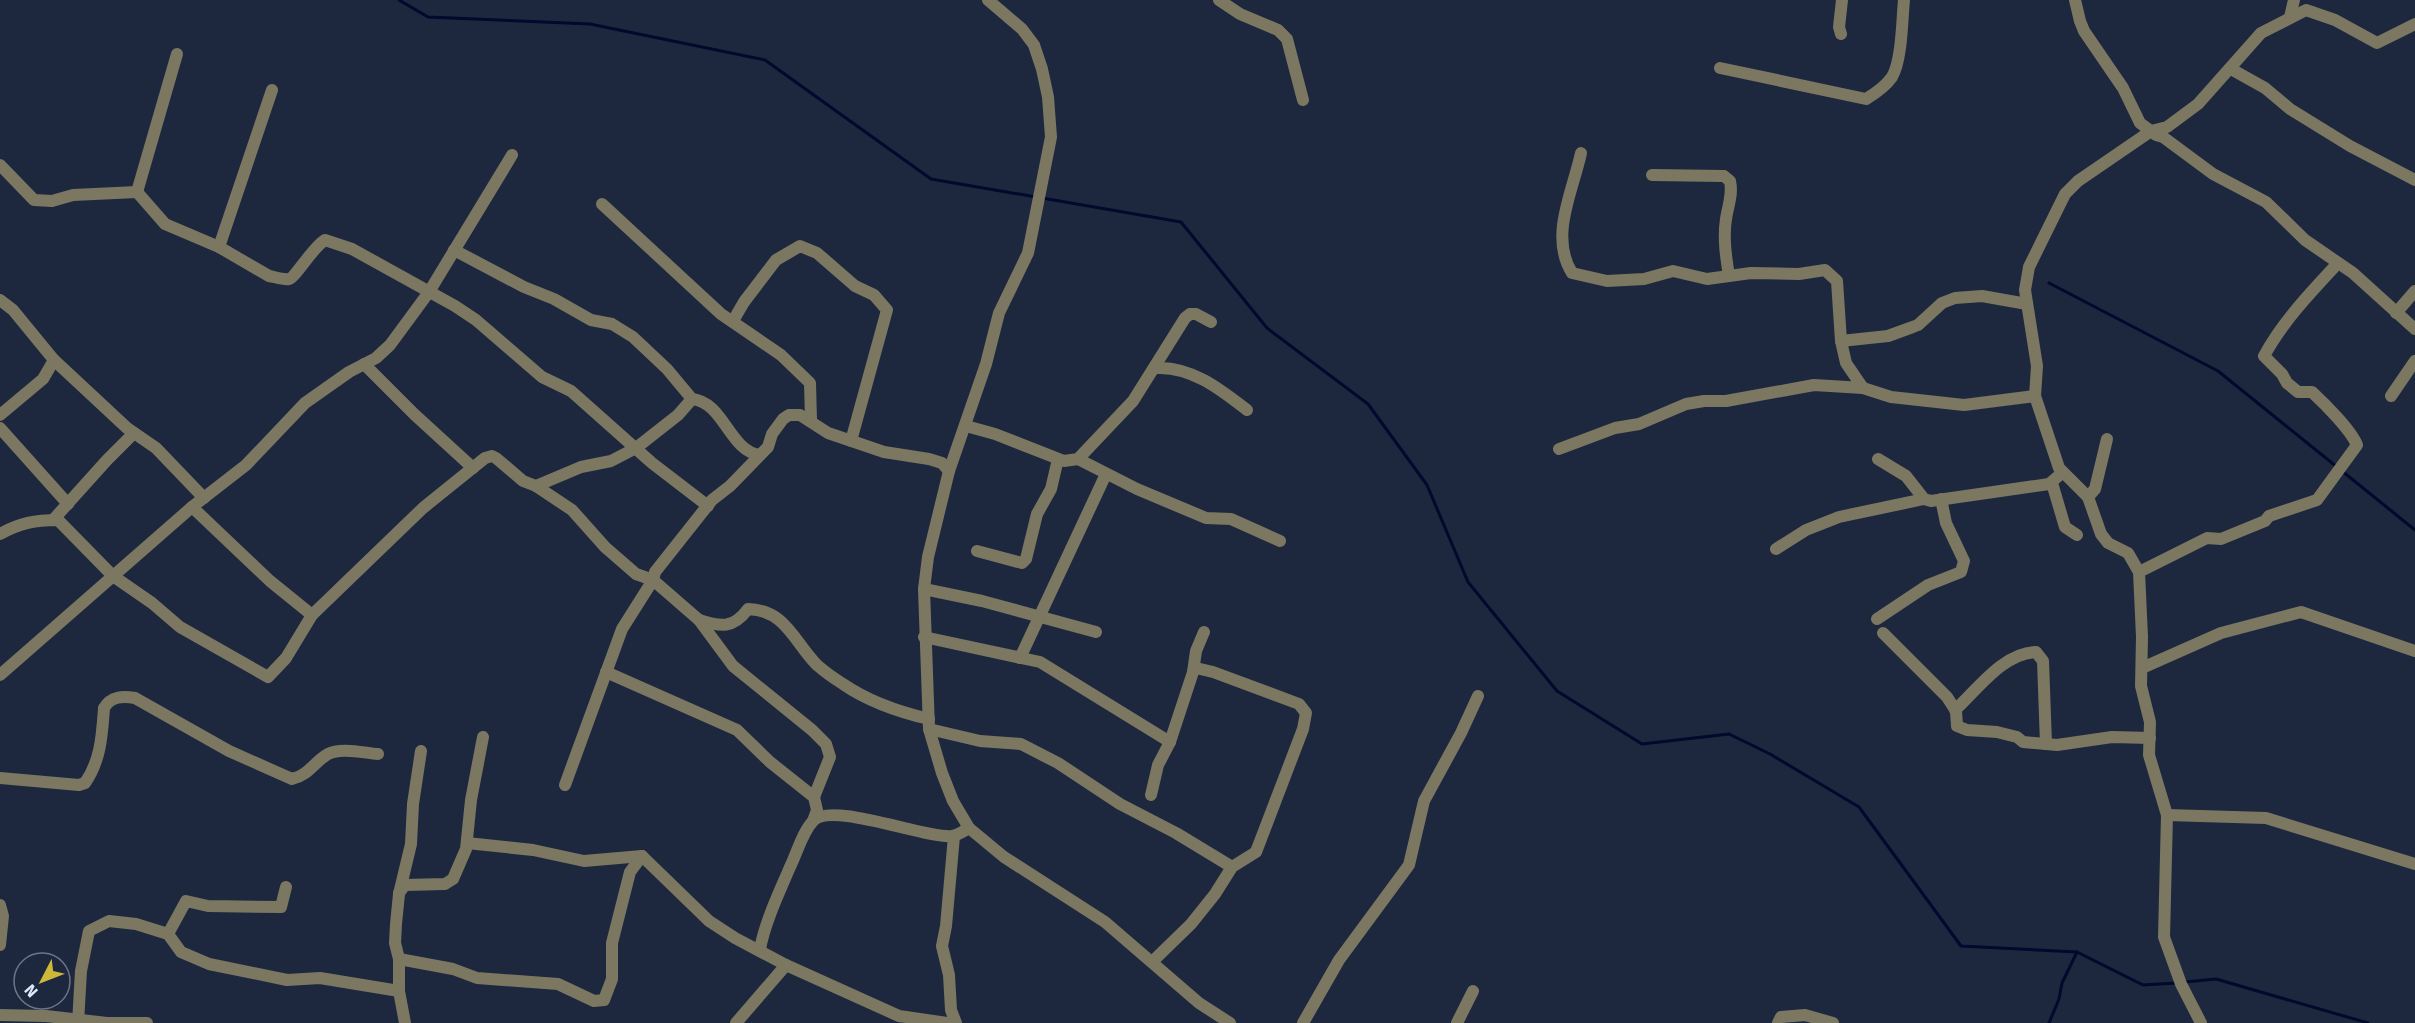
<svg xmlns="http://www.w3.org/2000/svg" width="2415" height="1023" font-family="'Fira Sans',sans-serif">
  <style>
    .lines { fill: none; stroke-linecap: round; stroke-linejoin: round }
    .stream { stroke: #01092d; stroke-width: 3 }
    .minor { stroke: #7b7761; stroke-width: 12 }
  </style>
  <rect width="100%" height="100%" fill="#1d283f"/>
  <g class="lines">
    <!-- stream -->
    <g class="stream">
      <polyline points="399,0 428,17 590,24 765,60 931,179 1036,197"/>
      <polyline points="1042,198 1181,222 1267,328 1368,404 1427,485 1468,582 1557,691 1642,744 1729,734 1770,754 1859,807 1961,946 2077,952 2143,985 2176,983"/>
      <polyline points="2049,283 2218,371 2337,467"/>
      <polyline points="2342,471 2415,530"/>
      <polyline points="2185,982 2216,979 2368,1023"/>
      <polyline points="2049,1023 2059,999 2062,983 2077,952"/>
    </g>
    <!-- minor -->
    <g class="minor">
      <polyline points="988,0 1022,29 1034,45 1042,69 1048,97 1051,137 1028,253 999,313 986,364 949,471 928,557 924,589 929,729 942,773 953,801 969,828 1004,857 1105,922 1199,1003 1230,1023"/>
      <polyline points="1219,0 1240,14 1278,30 1287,39 1303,100"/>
      <polyline points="2075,0 2080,21 2084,31 2123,88 2140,123 2156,135 2163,137 2213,174 2266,202 2305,240 2353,273 2415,329"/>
      <polyline points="2290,17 2294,0"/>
      <polyline points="1841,34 1839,27 1842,0"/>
      <path d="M1720 68 1866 99C1876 93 1885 87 1892 77 1902 60 1902 20 1904 0"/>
      <polyline points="2231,69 2265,88 2290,109 2350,146 2415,180"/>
      <path d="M1581 153C1573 191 1549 236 1572 273L1607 281 1644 279 1673 271 1707 279 1751 273 1799 274 1825 270 1837 281 1841 341"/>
      <path d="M0 165 34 200 52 201 73 195 137 192 165 224 219 247 269 276C275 277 283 280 289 279 295 278 313 247 325 240L352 249 455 306 476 320 542 377 571 391 652 463 708 506"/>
      <path d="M1652 175 1724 176 1730 181C1733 195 1728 205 1726 219 1723 238 1726 257 1729 276"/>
      <polyline points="137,192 177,54"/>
      <polyline points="602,204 721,314 781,355 810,383 811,420"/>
      <polyline points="219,247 272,90"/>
      <polyline points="454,250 524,287 554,299 591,320 612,324 633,337 667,369 692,399"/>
      <polyline points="0,300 13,310 54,360 43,379 0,415"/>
      <polyline points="2396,313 2415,291"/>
      <polyline points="733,321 744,302 776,260 800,246 817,253 855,286 874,295 887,310 851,441"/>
      <polyline points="54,360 127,428 156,448 204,498"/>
      <polyline points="364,364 414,414 473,468"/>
      <path d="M1156 368C1191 366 1220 389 1247 410"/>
      <polyline points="1863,388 1891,397 1964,405 2035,396"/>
      <polyline points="2391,396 2415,361"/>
      <polyline points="966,426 995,434 1064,461 1078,459 1133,401 1185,318 1190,314 1196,314 1211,322"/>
      <polyline points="0,428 68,504"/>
      <polyline points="1559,449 1615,428 1639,424 1686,404 1704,401 1726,401 1814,385 1863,388 1846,363 1841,341 1888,336 1910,328 1918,325 1942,303 1955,298 1982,296 2027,304"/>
      <polyline points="1078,459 1137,489 1206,518 1231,519 1280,541"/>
      <polyline points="1878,459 1906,476 1924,499 1931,501 2049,484 2062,473"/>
      <polyline points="2052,483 2065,527 2077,535"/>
      <polyline points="536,486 572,510 605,547 636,574 653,580 699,620 733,666 812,730 826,744 830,757 814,797"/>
      <polyline points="2088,497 2095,489 2107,439"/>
      <polyline points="192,507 270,581 312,615"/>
      <polyline points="53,520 107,460 134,433"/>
      <path d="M0 534C20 523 35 520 58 520L113 576 152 603 180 627 268 677 286 658 312 615 423 508 485 458 492 456 496 458 523 481 536 486 581 467 611 461 636 448 678 415 692 399C724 402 729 451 760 455"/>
      <polyline points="1776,549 1806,530 1839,517 1924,499"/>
      <polyline points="977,551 1022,563 1026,559 1037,514 1051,489 1058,459"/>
      <path d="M2139 572 2207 538 2221 539 2265 521 2269 516 2317 500 2357 445C2351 430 2325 404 2312 392H2298L2287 383 2282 374 2264 356C2283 321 2311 292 2338 263"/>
      <polyline points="924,589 982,601 1096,632"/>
      <polyline points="1877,619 1928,585 1961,572 1964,561 1946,523 1941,499"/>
      <path d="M699 620C721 627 733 629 748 609 786 610 794 642 817 665 825 672 835 679 843 684 869 702 899 712 929 719"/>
      <polyline points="1883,633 1947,697 1956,711 1957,726 1967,730 1997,732 2017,737 2023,742 2057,745 2112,737 2150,738"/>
      <polyline points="924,637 1040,662 1170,742"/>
      <polyline points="1020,658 1106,474"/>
      <polyline points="2142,668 2221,633 2301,612 2415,651"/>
      <polyline points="606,672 737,730 770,762 814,797 817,810 813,821"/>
      <polyline points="0,675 192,507 246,465 305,403 349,372 376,358 390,345 429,292 512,155"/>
      <path d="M1955 710C1978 689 2003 653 2036 652L2043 661 2046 744"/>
      <polyline points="929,729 980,741 1021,744 1058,763 1120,804 1176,833 1232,867"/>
      <path d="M0 778 79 785 85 783C101 760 102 735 104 708 111 696 123 696 135 698L229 751 292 779C309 775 314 762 328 754 341 747 364 753 378 754"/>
      <polyline points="565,785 622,629 653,580 655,572 712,500 730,486 768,447 772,434 783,419 789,415 800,415 828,433 884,452 929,459 942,463 949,471"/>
      <polyline points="1151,795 1158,765 1170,742 1193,672 1196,651 1204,632"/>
      <polyline points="2167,815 2266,818 2415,864"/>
      <polyline points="954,836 946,926 942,946 949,975 951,1010 956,1023"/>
      <polyline points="467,843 533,850 584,861 642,856"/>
      <polyline points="642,856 709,921 735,938 786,965 899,1016 947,1023"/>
      <polyline points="399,893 405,885 445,884 453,879 466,849 471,800 483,737"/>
      <polyline points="0,905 3,916 0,945"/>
      <polyline points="168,934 186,901 208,906 281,907 286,887"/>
      <path d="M760 949C765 922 779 893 790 867 797 853 802 833 813 821 831 801 926 839 952 836 958 835 964 831 969 828"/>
      <polyline points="399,959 453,969 477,978 558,984 594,1001 604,1000 612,979 612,943 630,872 642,856"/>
      <polyline points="1153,961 1191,924 1215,894 1232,867 1256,852 1303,729 1306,713 1299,704 1213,672 1196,668 1193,672"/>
      <polyline points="0,1015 46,1016 107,1023 147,1023"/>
      <polyline points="78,1023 81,971 89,931 109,921 136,924 168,934 181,952 209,964 287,980 320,978 399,991"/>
      <polyline points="405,1023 399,991 399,959 395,943 396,924 399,894 411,844 413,804 421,751"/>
      <polyline points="736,1023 786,965"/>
      <polyline points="1303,1023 1339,960 1409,865 1424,801 1461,733 1478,696"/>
      <polyline points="1457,1023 1473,991"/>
      <polyline points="1778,1023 1781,1017 1805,1015 1833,1023"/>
      <polyline points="2201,1023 2181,984 2164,937 2167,815 2149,755 2150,722 2141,686 2142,637 2139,572 2128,553 2108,543 2101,534 2088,497 2059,468 2035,396 2037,366 2025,290 2029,267 2065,194 2078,181 2151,131 2167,127 2198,104 2261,33 2306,10 2335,20 2377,43 2415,24"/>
    </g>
  </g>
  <!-- north arrow -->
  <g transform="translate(42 981) rotate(228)"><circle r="28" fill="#1d283f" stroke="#6c7589" stroke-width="1.5"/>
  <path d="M0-4.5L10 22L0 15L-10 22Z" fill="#ceb838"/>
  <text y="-9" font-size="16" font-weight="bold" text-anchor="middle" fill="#e2e9f9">N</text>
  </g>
</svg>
